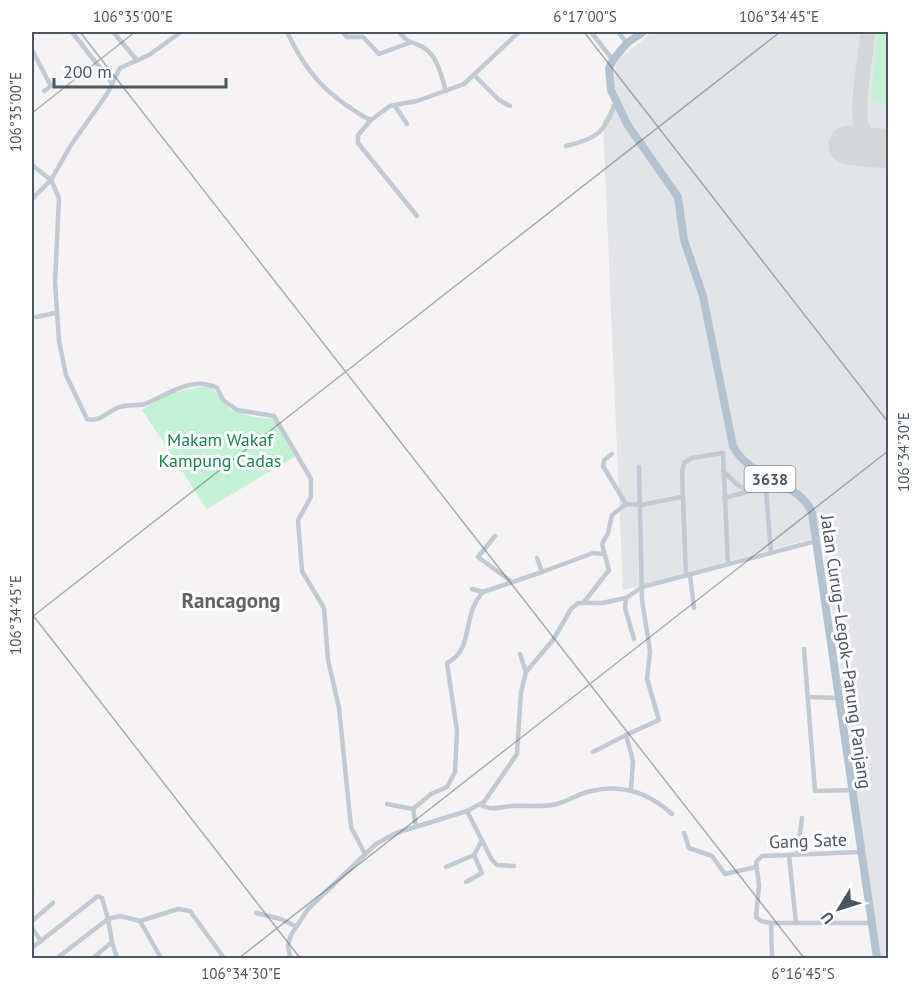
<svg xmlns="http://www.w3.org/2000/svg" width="920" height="990" font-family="'PT Sans',sans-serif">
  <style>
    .airport { fill: #e2e4e7 }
    .green { fill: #c3f1d5 }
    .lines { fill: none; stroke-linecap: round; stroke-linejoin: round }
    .taxiway { stroke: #d5d6d8; stroke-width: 15 }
    .runway { stroke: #d5d6d8; stroke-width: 39 }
    .minor { stroke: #c1cad2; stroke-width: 4.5 }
    .primary { stroke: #b3c2d1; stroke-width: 8 }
    .ticks { fill: none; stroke: #4a5661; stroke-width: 1.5; stroke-opacity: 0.45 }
    .labels { text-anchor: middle; stroke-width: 6; stroke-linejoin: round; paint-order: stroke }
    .shield { fill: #fff; stroke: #808990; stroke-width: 1.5 }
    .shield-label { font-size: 16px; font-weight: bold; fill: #4a5661 }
    .park-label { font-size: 18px; fill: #17864f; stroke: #fff }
    .street-label { font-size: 18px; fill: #4a5661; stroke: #fff }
    .quarter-label { font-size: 21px; font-weight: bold; fill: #5f6368; stroke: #fff }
    .neatline { fill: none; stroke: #4a5661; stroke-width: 2 }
    .ticks-label { font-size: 15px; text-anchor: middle; fill: #4a5661 }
  </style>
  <rect width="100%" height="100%" fill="#f5f3f3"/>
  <!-- airport -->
  <polygon class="airport" points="652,32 888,32 888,958 880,958 822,536 623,590 603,121 618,96 613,81 617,61"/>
  <!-- green -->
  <g class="green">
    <polygon points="877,32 888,32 888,105 871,100"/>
    <polygon points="209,385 231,410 254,417 276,419 296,456 207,509 142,410 168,394"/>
  </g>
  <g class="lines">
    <!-- taxiway -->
    <path class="taxiway" d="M868 32C866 54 856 106 861 125 865 137 873 143 883 148"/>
    <!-- runway -->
    <polyline class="runway" points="848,145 888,149"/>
    <!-- minor -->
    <g class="minor">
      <polyline points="72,32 111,82"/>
      <polyline points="113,32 136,59"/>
      <path d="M287 32C302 63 317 85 346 105 354 110 362 117 371 120L390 106 417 101 464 84 519 32"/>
      <polyline points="342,32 347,37 363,37 379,54 409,43"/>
      <path d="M399 32C411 47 417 41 427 50 438 59 442 78 446 91"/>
      <polyline points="591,32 613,60"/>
      <polyline points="618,32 627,43"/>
      <polyline points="32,50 51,86 44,91"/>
      <polyline points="475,76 499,100 510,106"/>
      <polyline points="395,106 407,124"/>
      <polyline points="371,120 358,135 358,143 417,216"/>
      <path d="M566 146C596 139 605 133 615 103"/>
      <path d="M32 165 51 180 59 198 55 282 59 341 66 375 87 419C98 423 108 412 117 408 127 403 136 407 145 404 167 395 193 375 217 388L223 400 237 410 274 416 311 479V497L298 520 302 571 324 608 328 660 339 708 351 827 365 854"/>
      <polyline points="32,199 51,180 71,145 107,94 120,68 149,55 181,32"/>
      <polyline points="36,317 55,313"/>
      <polyline points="612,454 604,460 603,466 626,504"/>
      <polyline points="723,471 739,486 751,491"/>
      <polyline points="724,498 761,488 766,490 771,553"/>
      <polyline points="495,536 478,557 512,582"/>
      <polyline points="537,558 542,572 593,553 604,554"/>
      <polyline points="690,575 694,608"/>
      <polyline points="686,576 682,472 684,463 692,458 723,453 728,564"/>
      <polyline points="472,589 483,592 542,572"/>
      <polyline points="626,598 625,608 634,639"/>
      <polyline points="584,602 609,570 602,544 608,533 612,515 626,504 641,505 681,497"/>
      <polyline points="804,649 815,791 852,790"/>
      <polyline points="520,654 526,672"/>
      <polyline points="809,697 837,698"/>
      <polyline points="593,752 626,735"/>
      <polyline points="631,789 633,761 626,735 659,720 647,679 650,651 642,600 639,467"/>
      <polyline points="387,804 413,809 416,826"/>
      <path d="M481 805C490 811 501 807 512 806 527 805 543 808 557 804 568 801 577 795 587 792 619 783 648 792 672 814"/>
      <path d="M413 809 431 794 447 787 455 772 457 731 447 663C475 649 461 615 483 592"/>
      <polyline points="467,811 492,860 497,865 514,866"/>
      <polyline points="684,833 689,848 712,856 725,874 756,867"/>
      <polyline points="861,852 762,856 756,862 759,885 756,917 761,921 771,923 872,923"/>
      <polyline points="789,855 796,923"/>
      <polyline points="797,855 802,818"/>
      <polyline points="446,867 474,855 481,842"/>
      <polyline points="466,882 482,873 474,855"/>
      <polyline points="32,889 32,892"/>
      <polyline points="256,913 281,919 295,926"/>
      <polyline points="32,921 53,903"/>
      <polyline points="140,921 178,909 190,911 224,958"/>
      <polyline points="771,923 772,957"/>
      <polyline points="32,928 41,941"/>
      <polyline points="32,948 98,896 102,898 108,919 120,916 140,921 161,958"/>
      <polyline points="57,958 108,919 112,942"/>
      <polyline points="93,958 112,942 117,958"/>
      <polyline points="290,958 288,945 291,935 308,909 376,844 396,833 467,811 484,802 517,754 521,692 526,672 553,640 571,609 578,603 602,603 626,598 642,587 816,541"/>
    </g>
    <!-- primary -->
    <path class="primary" d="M643 32 627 43 613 60 609 68 611 90 627 124 678 197 684 240 703 296 733 446C750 480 800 481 812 513L877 958"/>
  </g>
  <!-- ticks -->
  <path class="ticks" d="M80 32 804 958M584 32 888 422M32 113 135 32M32 614 300 958M32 617 780 32M239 958 888 451M884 958 888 955"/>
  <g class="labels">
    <!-- shield labels -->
    <rect class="shield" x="744.5" y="466" width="51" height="26" rx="4.5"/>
    <g class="shield-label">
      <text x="770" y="485">3638</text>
    </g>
    <!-- park labels -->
    <g class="park-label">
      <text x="220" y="446">Makam Wakaf<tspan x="220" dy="21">Kampung Cadas</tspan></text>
    </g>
    <!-- street labels -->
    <g class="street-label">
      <text transform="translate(846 652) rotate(82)" y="6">Jalan Curug–Legok–Parung Panjang</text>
      <text transform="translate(808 841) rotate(-2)" y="6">Gang Sate</text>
    </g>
    <!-- quarter labels -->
    <g class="quarter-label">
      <text x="231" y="608">Rancagong</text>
    </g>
  </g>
  <!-- border -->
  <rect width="920" height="990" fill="none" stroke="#ffffff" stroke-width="66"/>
  <!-- north arrow -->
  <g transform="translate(839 909) rotate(232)" stroke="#ffffff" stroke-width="4.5" paint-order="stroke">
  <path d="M0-4.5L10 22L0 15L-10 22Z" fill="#4a5661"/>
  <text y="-9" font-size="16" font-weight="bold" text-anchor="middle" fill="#4a5661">U</text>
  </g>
  <!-- scale -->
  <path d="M54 78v9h172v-9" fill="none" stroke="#4a5661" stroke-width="3"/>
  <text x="63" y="78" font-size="18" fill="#4a5661" stroke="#ffffff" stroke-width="4.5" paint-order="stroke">200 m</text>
  <rect x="33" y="33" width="854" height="924" class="neatline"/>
  <g class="ticks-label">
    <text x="133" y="22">106°35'00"E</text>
    <text x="585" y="22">6°17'00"S</text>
    <text x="779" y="22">106°34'45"E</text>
    <text transform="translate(16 112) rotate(-90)" y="5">106°35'00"E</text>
    <text transform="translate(904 452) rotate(-90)" y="5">106°34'30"E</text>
    <text transform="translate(16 615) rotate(-90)" y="5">106°34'45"E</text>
    <text x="241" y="979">106°34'30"E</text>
    <text x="803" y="979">6°16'45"S</text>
  </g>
</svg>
